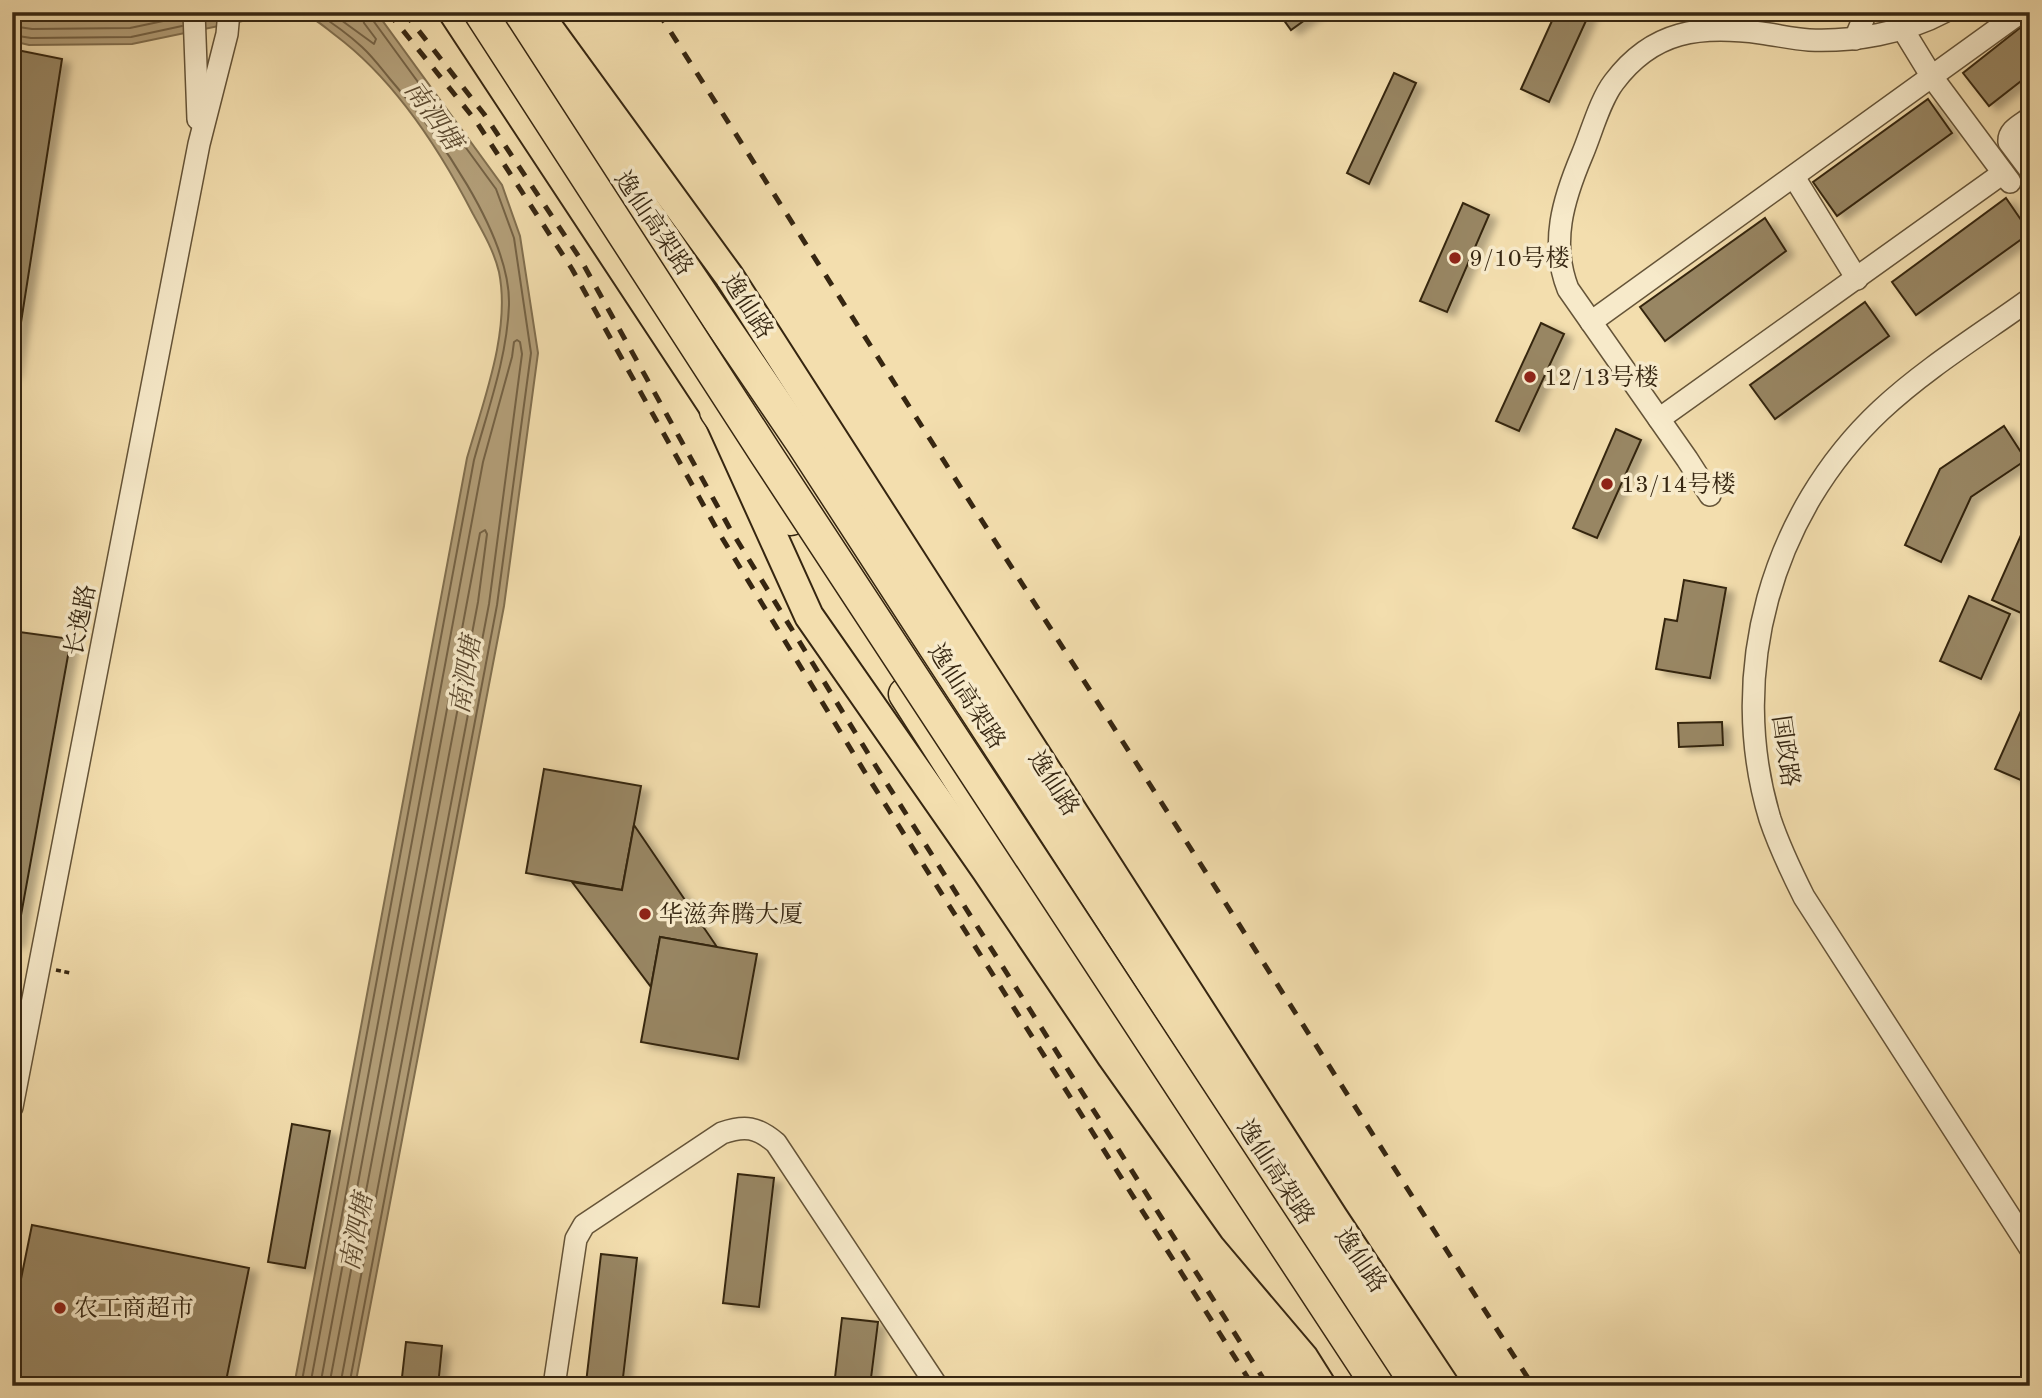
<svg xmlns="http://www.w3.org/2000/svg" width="2042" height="1398" font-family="'Old Standard TT','Noto Serif SC',serif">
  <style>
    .water { fill: #b39f79; stroke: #816f4f; stroke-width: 2 }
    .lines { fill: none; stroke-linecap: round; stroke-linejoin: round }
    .shore { stroke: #746245; stroke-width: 2 }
    .building { fill: #988663; stroke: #362611; stroke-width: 2; filter: url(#shadow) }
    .minor-casing { stroke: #655438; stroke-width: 24 }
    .major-casing { stroke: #362611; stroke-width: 32 }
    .highway-casing { stroke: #362611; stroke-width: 35 }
    .path { stroke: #362611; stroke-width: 3.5; stroke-dasharray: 5 3.5; stroke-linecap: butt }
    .minor { stroke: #f7eaca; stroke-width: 21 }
    .major { stroke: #f3deae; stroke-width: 28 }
    .highway { stroke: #f3deae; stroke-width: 32 }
    .rail { stroke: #362611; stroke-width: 5; stroke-dasharray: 12 12; stroke-linecap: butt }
    .highway-bridge-casing { stroke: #362611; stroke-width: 35; stroke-linecap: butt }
    .highway-bridge { stroke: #f3deae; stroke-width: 32 }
    .poi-dot { fill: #8f2418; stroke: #f7eaca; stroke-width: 2.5 }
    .labels { text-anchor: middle; stroke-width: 7; stroke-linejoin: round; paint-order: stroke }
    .street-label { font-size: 24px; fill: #362611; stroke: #f7eaca }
    .poi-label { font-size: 24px; fill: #362611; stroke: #f7eaca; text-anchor: start }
    .water-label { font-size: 26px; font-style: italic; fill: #5c4a30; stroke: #f7eaca }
  </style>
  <defs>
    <filter id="shadow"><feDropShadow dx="8" dy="4.5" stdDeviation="3.5" flood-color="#0004"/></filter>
  </defs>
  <rect width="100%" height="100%" fill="#f3deae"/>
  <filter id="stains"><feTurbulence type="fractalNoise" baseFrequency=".00286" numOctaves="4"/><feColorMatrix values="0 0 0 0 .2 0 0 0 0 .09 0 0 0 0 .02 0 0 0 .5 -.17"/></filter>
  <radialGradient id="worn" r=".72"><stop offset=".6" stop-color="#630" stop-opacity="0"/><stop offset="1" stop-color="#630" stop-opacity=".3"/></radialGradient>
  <!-- water -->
  <path class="water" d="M12 12H374L379 16 502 185 520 236 538 353 504 606 355 1386H294L467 458C483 402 511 331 499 272 494 251 483 232 473 214 439 148 394 79 335 35 328 30 321 23 313 19 302 14 289 14 277 14L132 44 29 45 12 41Z"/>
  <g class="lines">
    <!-- shore -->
    <g class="shore">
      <polyline points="330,12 374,44 376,39 364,23 362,12"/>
      <polyline points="12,15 33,19 129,18 155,12"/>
      <polyline points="12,26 32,29 130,28 182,17"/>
      <polyline points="12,35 31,38 131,37 182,26"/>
      <path d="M301 1386 474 460C488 409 507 358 509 305 511 235 435 130 390 79 381 68 372 56 362 47 348 34 331 22 315 12"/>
      <polyline points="310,1386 483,462 512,357 514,342 517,340 520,342 522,354 489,604 340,1386"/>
      <polyline points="320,1386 480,533 485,530 487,534 478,602 329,1386"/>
      <polyline points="349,1386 497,605 531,353 514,238 496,189 372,19 371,12"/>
    </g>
  </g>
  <!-- building -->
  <g class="building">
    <polygon points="1278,12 1316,12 1291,30"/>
    <polygon points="1556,12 1590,12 1549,102 1521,89"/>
    <polygon points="2030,20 2030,74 1989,106 1963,73"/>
    <polygon points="12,49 62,59 13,374 12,374"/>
    <polygon points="1394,73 1416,83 1369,184 1347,173"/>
    <polygon points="1928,99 1952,133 1837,216 1813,182"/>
    <polygon points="2006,198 2030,233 1916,315 1892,282"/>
    <polygon points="1463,203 1489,215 1447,312 1420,301"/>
    <polygon points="1765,218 1786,251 1665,341 1640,307"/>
    <polygon points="1865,302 1889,336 1775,419 1750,385"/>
    <polygon points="1541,323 1564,334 1519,431 1496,421"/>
    <polygon points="2004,426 2026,460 1971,497 1941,562 1905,545 1940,469"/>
    <polygon points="1616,429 1641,440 1597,538 1573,528"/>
    <polygon points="2021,535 2030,539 2030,617 1992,600"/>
    <polygon points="1684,580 1726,588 1710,678 1656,669 1665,619 1677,621"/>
    <polygon points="1969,596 2010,614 1981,679 1940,661"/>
    <polygon points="12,631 71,639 16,943 12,943"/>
    <polygon points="2024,704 2030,706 2030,784 1995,769"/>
    <polygon points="1722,722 1723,745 1679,747 1678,723"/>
    <polygon points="544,769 641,786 622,890 526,873"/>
    <polygon points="634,825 717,947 660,937 651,987 572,882 622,890"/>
    <polygon points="660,937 757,954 738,1059 641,1042"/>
    <polygon points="292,1124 330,1131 305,1268 268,1262"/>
    <polygon points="738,1174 774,1178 759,1307 723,1303"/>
    <polygon points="32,1225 249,1268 225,1386 12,1386 12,1323"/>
    <polygon points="601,1254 637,1258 622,1386 586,1383"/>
    <polygon points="842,1318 878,1322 870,1386 834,1386"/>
    <polygon points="406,1342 442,1346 438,1386 401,1386"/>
  </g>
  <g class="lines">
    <defs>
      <g id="minor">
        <polyline points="194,12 198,119"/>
        <polyline points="1902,28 1932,77 2010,182"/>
        <polyline points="1855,39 1866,12"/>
        <path d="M2030 118C2021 125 2008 130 2009 142L2030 170"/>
        <polyline points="1794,177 1857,279"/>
        <path d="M2030 299C1980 335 1926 368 1881 410 1771 513 1726 674 1770 819 1779 846 1791 871 1804 897L2030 1248"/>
        <polyline points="1591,322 2021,12"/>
        <polyline points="1659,419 2003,173"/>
        <path d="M1710 495 1687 459 1568 289C1550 243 1563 200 1582 155 1591 134 1600 100 1614 82 1653 30 1700 25 1761 33 1777 35 1793 39 1809 40 1853 42 1905 33 1944 12"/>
        <polyline points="12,1107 199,144 227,34 229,12"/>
        <path d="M554 1386 576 1239 584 1225 722 1133C745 1125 757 1127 776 1143L937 1386"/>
      </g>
      <g id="major">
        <polyline points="453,12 716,411 809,616 986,870 1112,1057 1234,1229 1328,1340 1357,1386"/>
        <polyline points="537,12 729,276 1333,1217 1445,1386"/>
      </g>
      <g id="highway">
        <polyline points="510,12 803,444 1415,1386"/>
        <polyline points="716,411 791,519"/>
        <polyline points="905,694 1155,1085 1245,1212 1272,1240"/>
      </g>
    </defs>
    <!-- minor casing -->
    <use href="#minor" class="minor-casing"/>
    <!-- major casing -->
    <use href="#major" class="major-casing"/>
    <!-- highway casing -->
    <use href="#highway" class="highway-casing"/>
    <!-- path -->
    <g class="path">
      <polyline points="12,968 17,962 21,963"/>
      <polyline points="56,970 70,973"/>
    </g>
    <!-- minor -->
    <use href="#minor" class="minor"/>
    <!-- major -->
    <use href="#major" class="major"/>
    <!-- highway -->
    <use href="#highway" class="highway"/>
    <!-- rail -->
    <g class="rail">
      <polyline points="388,12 476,121 572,269 719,533 866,774 1253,1386"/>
      <polyline points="404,12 484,114 581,260 729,527 877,768 1268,1386"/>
      <polyline points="658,12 1533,1386"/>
    </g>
    <defs>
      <polyline id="highway-bridge" points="480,12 766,454 1378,1386"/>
    </defs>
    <!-- highway-bridge casing -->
    <use href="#highway-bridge" class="highway-bridge-casing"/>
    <!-- highway-bridge -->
    <use href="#highway-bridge" class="highway-bridge"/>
  </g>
  <!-- markers -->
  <g class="poi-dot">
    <circle cx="1455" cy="258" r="7"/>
    <circle cx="1530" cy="377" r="7"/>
    <circle cx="1607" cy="484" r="7"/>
    <circle cx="645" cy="914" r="7"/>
    <circle cx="60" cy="1308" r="7"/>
  </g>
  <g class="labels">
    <!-- street labels -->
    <g class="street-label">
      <text transform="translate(654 223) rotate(56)" y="8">逸仙高架路</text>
      <text transform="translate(748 306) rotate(57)" y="8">逸仙路</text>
      <text transform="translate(80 620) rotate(-79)" y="8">长逸路</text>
      <text transform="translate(967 696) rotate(57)" y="8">逸仙高架路</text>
      <text transform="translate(1786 751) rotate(82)" y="8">国政路</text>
      <text transform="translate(1054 783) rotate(57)" y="8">逸仙路</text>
      <text transform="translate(1276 1172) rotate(57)" y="8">逸仙高架路</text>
      <text transform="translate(1361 1260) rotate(56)" y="8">逸仙路</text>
    </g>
    <!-- poi labels -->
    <g class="poi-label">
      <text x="1469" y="266">9/10号楼</text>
      <text x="1544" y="385">12/13号楼</text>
      <text x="1621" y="492">13/14号楼</text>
      <text x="659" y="922">华滋奔腾大厦</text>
      <text x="74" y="1316">农工商超市</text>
    </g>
    <!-- water labels -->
    <g class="water-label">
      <text transform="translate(434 115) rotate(54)" y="9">南泗塘</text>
      <text transform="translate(465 675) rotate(-81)" y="9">南泗塘</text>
      <text transform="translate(356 1232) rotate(-79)" y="9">南泗塘</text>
    </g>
  </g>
  <!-- margin -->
  <rect width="2042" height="1398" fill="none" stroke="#f3deae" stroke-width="42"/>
  <rect x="14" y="14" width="2014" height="1370" fill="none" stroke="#362611" stroke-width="3.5"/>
  <rect x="21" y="21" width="2000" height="1356" fill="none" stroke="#362611" stroke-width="2"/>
  <rect width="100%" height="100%" filter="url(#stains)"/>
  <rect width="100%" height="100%" fill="url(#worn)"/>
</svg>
